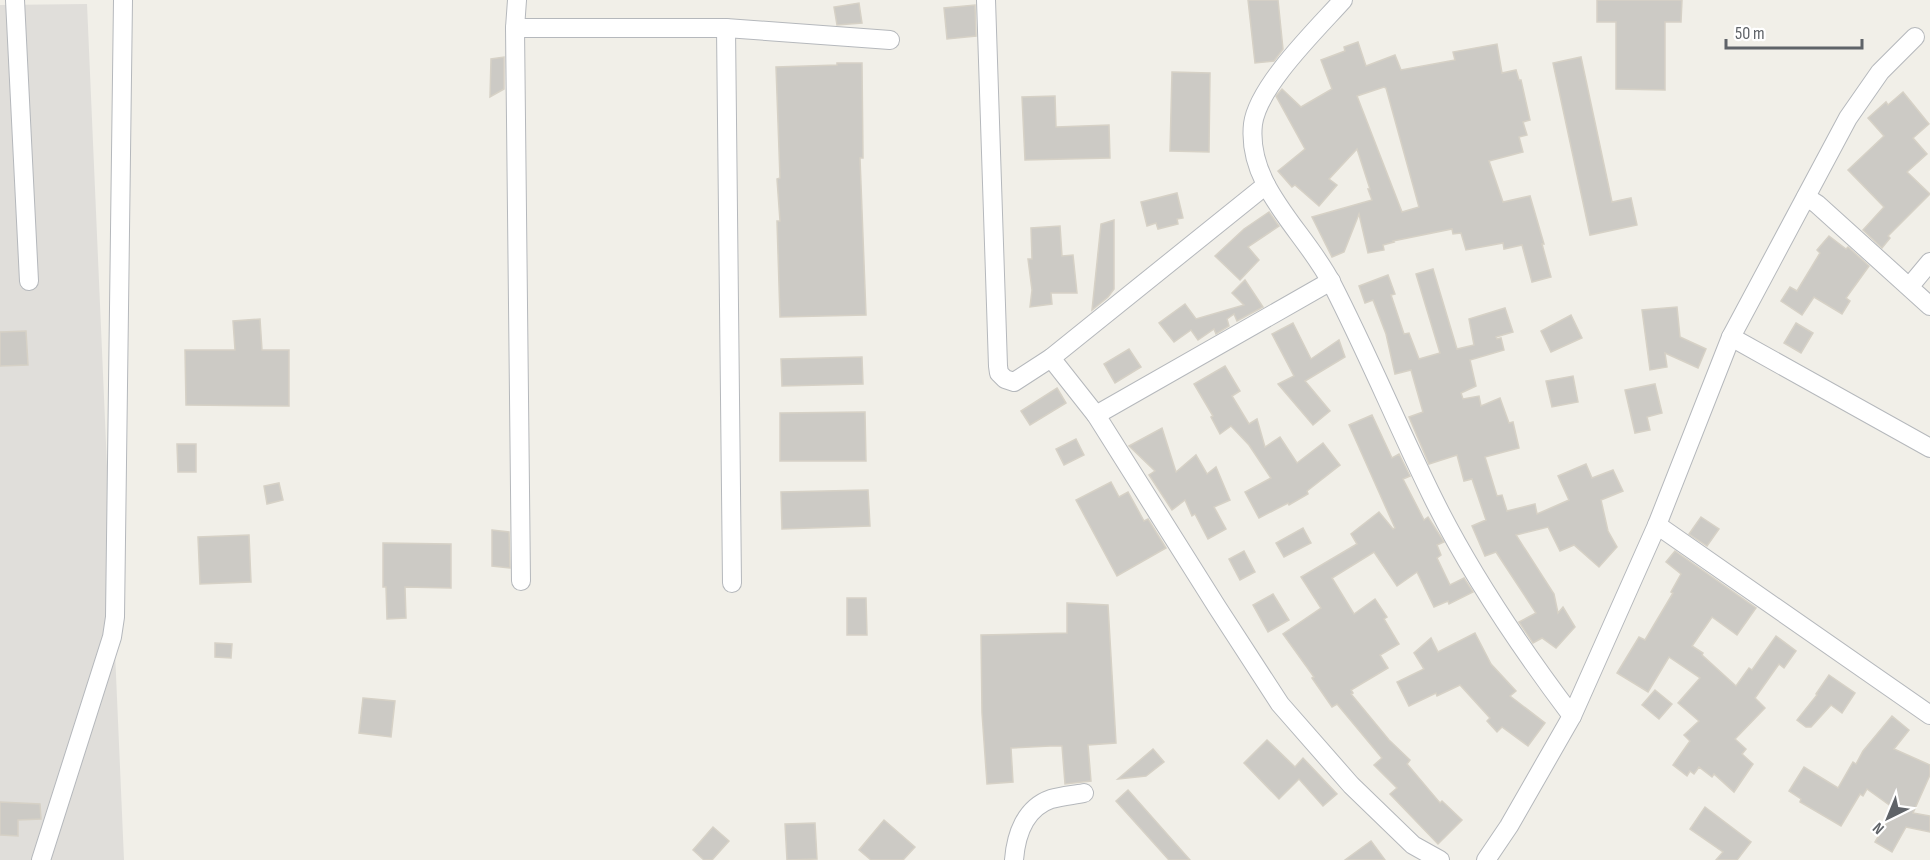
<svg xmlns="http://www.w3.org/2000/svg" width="1930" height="860" font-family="'Sofia Sans Condensed',sans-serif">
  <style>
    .industrial { fill: #e0deda }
    .building { fill: #cccac5; stroke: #d6d1c6; stroke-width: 1.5; fill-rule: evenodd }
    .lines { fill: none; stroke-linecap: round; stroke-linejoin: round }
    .minor-casing { stroke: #b5b8bc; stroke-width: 20 }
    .minor { stroke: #fff; stroke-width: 18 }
  </style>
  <rect width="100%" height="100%" fill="#f1efe8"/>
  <!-- industrial -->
  <polygon class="industrial" points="87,4 124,860 0,860 0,5"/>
  <!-- building -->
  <g class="building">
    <polygon points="1248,0 1278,0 1283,49 1274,61 1255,63"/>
    <polygon points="1597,0 1682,0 1681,22 1665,22 1665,90 1616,89 1616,22 1597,22"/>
    <polygon points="859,3 862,23 837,25 834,7"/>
    <polygon points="975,5 976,36 947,39 944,8"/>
    <path d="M1358 42 1366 66 1395 55 1401 70 1455 60 1453 52 1497 44 1502 73 1516 70 1519 80H1521L1530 120 1523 122 1527 135 1519 137 1523 152 1489 161 1503 202 1530 196 1544 244H1542L1551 277 1532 282 1522 245 1504 249 1503 243 1466 250 1461 233 1453 234 1452 229 1393 241 1394 242 1383 245 1384 250 1368 253 1359 214 1344 252 1332 257 1312 217 1372 200 1368 189H1370L1357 149 1329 179 1337 185 1319 206 1295 185 1292 187 1278 171 1305 149 1276 96 1282 89 1301 107 1332 89 1321 60 1345 51 1344 47ZM1384 87 1386 88 1419 207 1402 212 1357 96Z"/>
    <polygon points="504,57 504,89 490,97 491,59"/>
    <polygon points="1581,57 1612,202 1631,198 1637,225 1590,235 1553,63"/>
    <polygon points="837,63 862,63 863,158 860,158 866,315 780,317 777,221 780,221 777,179 780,178 776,67 837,65"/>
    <polygon points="1172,72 1210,73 1209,152 1170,151"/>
    <polygon points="1903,92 1929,124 1913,138 1927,154 1907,172 1930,194 1888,236 1890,238 1882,248 1863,230 1884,207 1848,170 1884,136 1868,118 1886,102 1888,105"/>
    <polygon points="1055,96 1056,127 1109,125 1110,158 1025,160 1022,97"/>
    <polygon points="1177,193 1183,218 1177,219 1178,224 1158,229 1156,223 1147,226 1141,202"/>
    <polygon points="1269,212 1279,226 1248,247 1259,260 1240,280 1215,256 1244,229"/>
    <polygon points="1114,220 1114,289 1108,297 1092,310 1101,224"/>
    <polygon points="1060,226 1062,256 1073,255 1077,293 1051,293 1052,304 1030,307 1032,290 1028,259 1032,259 1031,228"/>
    <polygon points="1829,236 1846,249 1848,247 1869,266 1846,298 1850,301 1842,314 1814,297 1802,315 1781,301 1790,287 1797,291 1820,253 1817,250"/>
    <polygon points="1433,269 1457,349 1474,345 1469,319 1505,308 1513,332 1496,337 1497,339 1501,338 1504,350 1470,360 1476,386 1461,393 1463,399 1479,396 1481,406 1500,398 1509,423 1513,422 1519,448 1485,457 1497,496 1502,495 1507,511 1535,504 1537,514 1569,500 1558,476 1586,464 1592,478 1613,470 1623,491 1601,500 1608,531 1617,547 1599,567 1574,545 1560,551 1548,527 1516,535 1554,594 1558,613 1563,607 1575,627 1556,648 1542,638 1533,643 1519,622 1536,613 1496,552 1485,556 1472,526 1486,520 1472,479 1464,481 1457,455 1429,464 1409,417 1423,412 1411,370 1395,374 1386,334 1373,300 1365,303 1359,286 1388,275 1395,294 1391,295 1404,334 1409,333 1419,359 1440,353 1416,274"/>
    <polygon points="1245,280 1263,307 1237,321 1234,314 1227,319 1229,326 1216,334 1214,329 1198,340 1191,330 1174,342 1159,323 1185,304 1196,319 1244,305 1232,293"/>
    <polygon points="1677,307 1680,337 1706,349 1698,368 1665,353 1667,367 1650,370 1642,310"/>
    <polygon points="1571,315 1582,338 1551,352 1541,331"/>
    <polygon points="260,319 262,350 289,350 289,406 186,405 185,350 235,350 233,321"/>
    <polygon points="1293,323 1311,359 1339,340 1345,357 1305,381 1330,411 1313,425 1278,384 1294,376 1272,334"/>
    <polygon points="1796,323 1813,333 1801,353 1784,343"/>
    <polygon points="26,331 28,365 0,366 0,332"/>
    <polygon points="1129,349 1141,367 1115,383 1104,364"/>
    <polygon points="862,357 863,384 782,386 781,359"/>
    <polygon points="1225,366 1240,391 1232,396 1249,424 1257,419 1265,447 1280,437 1297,463 1323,443 1340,465 1307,491 1308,494 1289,505 1288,503 1259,518 1245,492 1271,478 1249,445 1231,426 1220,434 1211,417 1213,416 1194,384"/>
    <polygon points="1573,376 1578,402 1552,407 1546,381"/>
    <polygon points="1655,384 1662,413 1647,417 1650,430 1635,433 1625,390"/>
    <polygon points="1057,388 1066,403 1030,425 1021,411"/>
    <polygon points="865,412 866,461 780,461 780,413"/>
    <polygon points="1372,415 1392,458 1399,454 1410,476 1403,479 1424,520 1428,517 1444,542 1437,545 1441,555 1437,558 1450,585 1464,578 1473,592 1449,604 1448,601 1434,607 1417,572 1397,586 1374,552 1332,578 1354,614 1375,599 1387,617 1384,619 1399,644 1380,655 1388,668 1351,690 1353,693 1351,694 1389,740 1410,760 1407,764 1440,803 1442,801 1462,820 1438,844 1390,794 1397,788 1374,765 1382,758 1337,704 1332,707 1312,678 1314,677 1283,634 1321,608 1301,577 1357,544 1351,534 1379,512 1393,529 1395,528 1349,425"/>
    <polygon points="1162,428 1176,472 1196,455 1207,474 1216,467 1230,500 1214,507 1226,529 1208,539 1195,514 1192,516 1185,500 1172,510 1149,475 1155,471 1129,446"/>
    <polygon points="1076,439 1084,455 1064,465 1056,449"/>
    <polygon points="177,444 196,444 196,472 178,472"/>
    <polygon points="1111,482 1119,497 1128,492 1144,521 1148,519 1166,548 1117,576 1076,500"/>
    <polygon points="279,483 283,500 267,504 264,486"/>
    <polygon points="868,490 870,526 782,529 781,492"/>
    <polygon points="1701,517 1719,529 1707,546 1689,534"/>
    <polygon points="1303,528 1311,543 1284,557 1276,543"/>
    <polygon points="492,530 509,532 510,568 492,566"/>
    <polygon points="249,535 251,582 200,584 198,537"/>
    <polygon points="383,543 451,544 451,588 405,587 406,618 387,619 386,587 383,587"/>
    <polygon points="1244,551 1255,572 1240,580 1229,559"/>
    <polygon points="1675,551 1756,608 1737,635 1712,617 1692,646 1703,653 1702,655 1736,686 1749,668 1752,670 1776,636 1796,651 1784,668 1779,664 1755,698 1765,708 1735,739 1746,749 1742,754 1753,764 1734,792 1714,774 1712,777 1699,767 1694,774 1690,771 1687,776 1673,765 1690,741 1684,735 1699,721 1678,703 1700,678 1669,657 1648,692 1617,673 1639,637 1645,640 1673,593 1671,592 1681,574 1666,562"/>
    <polygon points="1273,594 1289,620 1268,632 1253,605"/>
    <polygon points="847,598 866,598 867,635 847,635"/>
    <polygon points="1067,603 1108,605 1116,743 1088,745 1091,781 1065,784 1062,746 1050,746 1011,748 1013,782 987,784 982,713 981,635 1067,633"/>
    <polygon points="1475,633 1491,664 1516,691 1510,696 1545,723 1528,746 1502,727 1497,732 1487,721 1490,718 1460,685 1437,696 1436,693 1409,706 1397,682 1424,669 1414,653 1431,638 1438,652"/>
    <polygon points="215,643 232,644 231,658 215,657"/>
    <polygon points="1829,675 1855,693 1842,713 1831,705 1811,727 1806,727 1797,720 1817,695 1816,694"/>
    <polygon points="1655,690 1672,704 1659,719 1642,705"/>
    <polygon points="363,698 395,701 391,737 359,733"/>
    <polygon points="1892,716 1909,730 1894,749 1930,765 1930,775 1913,813 1930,816 1930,832 1906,827 1892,852 1875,842 1892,813 1890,812 1892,807 1867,789 1863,796 1860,794 1841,826 1800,802 1801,799 1789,791 1804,767 1838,788 1853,762 1856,764 1863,751"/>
    <polygon points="1267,740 1295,767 1303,758 1337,794 1323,806 1299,779 1279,799 1244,763"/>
    <polygon points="1153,749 1164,762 1146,776 1118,779"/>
    <polygon points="1128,790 1190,860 1169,860 1116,801"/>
    <polygon points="0,802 40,804 41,819 18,820 18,836 0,835"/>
    <polygon points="1705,807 1751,842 1737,860 1716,860 1723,852 1690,829"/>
    <polygon points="884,820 915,847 903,860 871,860 859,850"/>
    <polygon points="815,823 817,859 787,860 785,824"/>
    <polygon points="713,827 729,841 712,860 704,860 693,850"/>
    <polygon points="1371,841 1385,860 1345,860"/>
  </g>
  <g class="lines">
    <defs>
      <g id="minor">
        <polyline points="15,0 29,281"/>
        <polyline points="517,0 515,28 521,581"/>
        <polyline points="986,0 998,366 999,373 1005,379 1014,382 1051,358 1266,185"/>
        <path d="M1343 0C1317 29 1258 86 1253 124 1246 187 1306 232 1332 284 1368 354 1398 427 1433 498 1471 575 1520 647 1572 716"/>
        <polyline points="515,28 726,28 890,40"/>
        <polyline points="726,28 732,583"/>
        <polyline points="1806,197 1817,204 1930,306"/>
        <polyline points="1910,286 1930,262"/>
        <polyline points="1731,337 1930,448"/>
        <polyline points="1051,358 1096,415 1217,607 1280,704 1351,785 1413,845 1440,860"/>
        <polyline points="1096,415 1331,281"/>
        <polyline points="1657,525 1930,715"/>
        <polyline points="41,860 112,637 115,617 123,0"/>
        <path d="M1014 860C1016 835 1025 808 1051 799 1062 796 1074 795 1084 793"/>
        <polyline points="1486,860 1509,826 1572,716 1657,525 1731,337 1848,118 1880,72 1915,37"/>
      </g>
    </defs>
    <!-- minor casing -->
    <use href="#minor" class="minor-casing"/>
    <!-- minor -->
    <use href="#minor" class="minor"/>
  </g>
  <!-- north arrow -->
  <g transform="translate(1888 818) rotate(223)" stroke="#ffffff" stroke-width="4.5" paint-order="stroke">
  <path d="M0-4.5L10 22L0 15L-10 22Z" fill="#5f6368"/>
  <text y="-9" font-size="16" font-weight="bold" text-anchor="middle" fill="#5f6368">N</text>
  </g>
  <!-- scale -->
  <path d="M1726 39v9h136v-9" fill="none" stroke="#5f6368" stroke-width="3"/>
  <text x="1735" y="39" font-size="18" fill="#5f6368" stroke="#ffffff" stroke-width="4.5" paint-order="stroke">50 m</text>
</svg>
